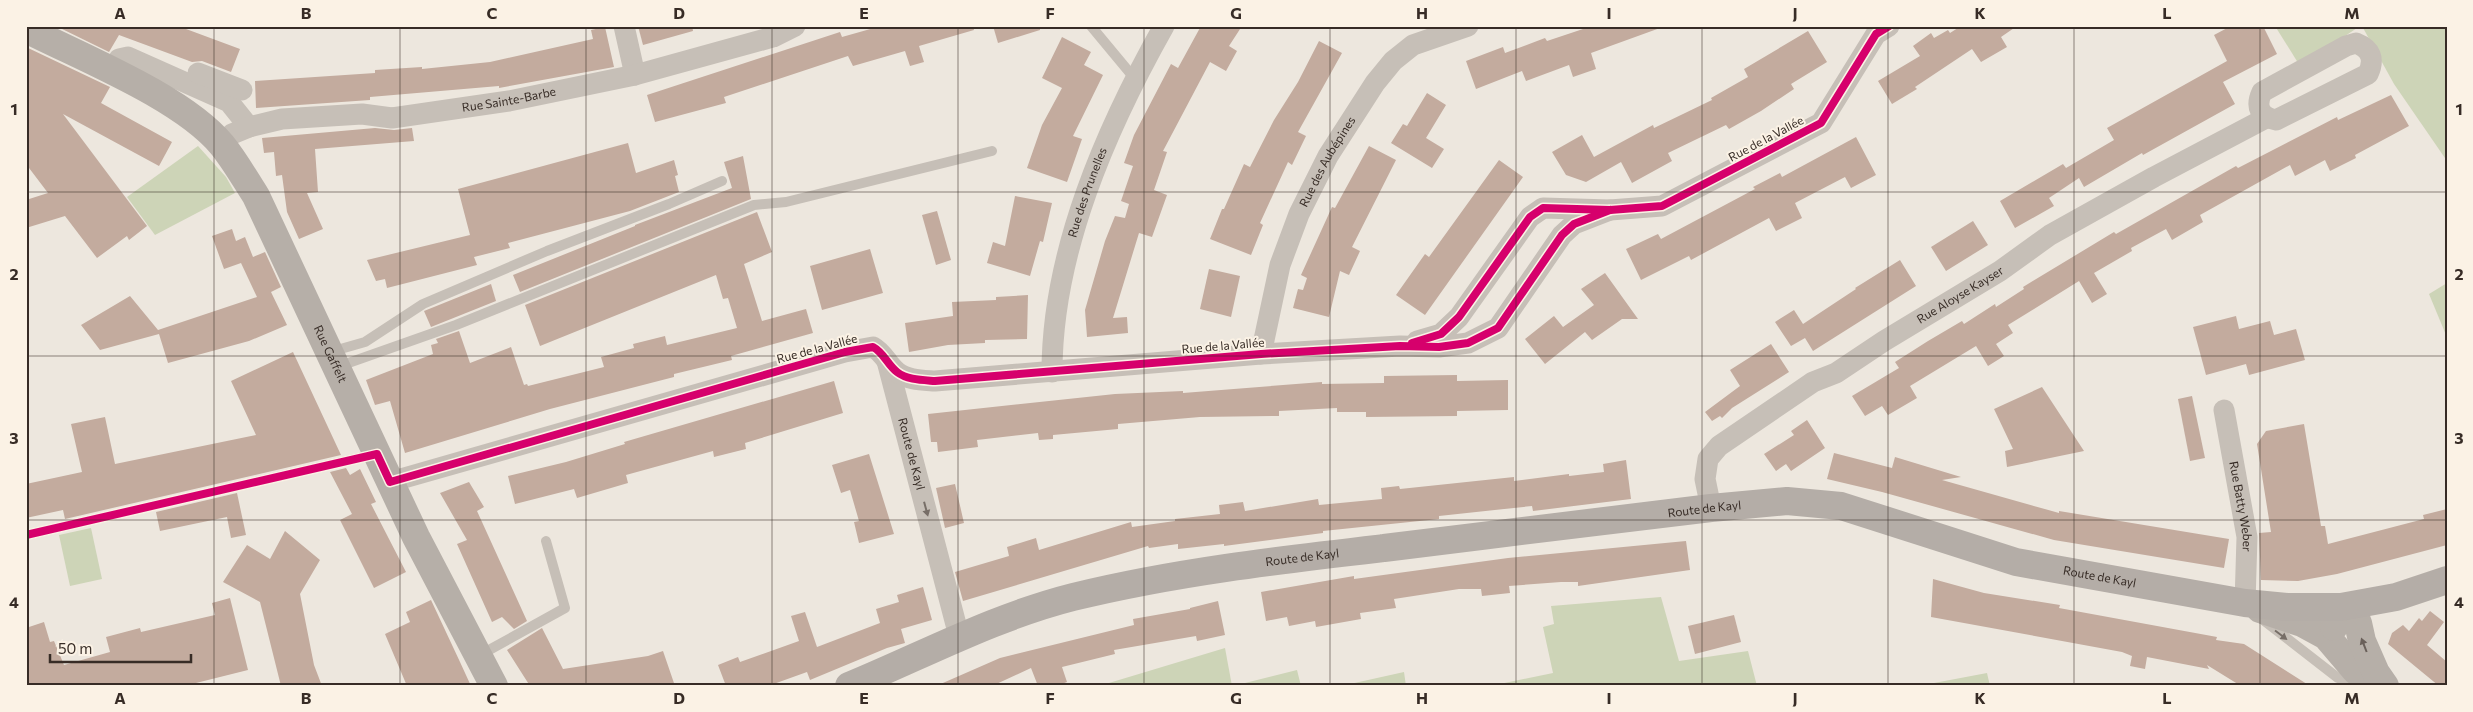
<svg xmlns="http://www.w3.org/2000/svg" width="2473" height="712" font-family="Commissioner,sans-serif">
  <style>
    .green { fill: #cdd4b7 }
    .building { fill: #c3ab9e }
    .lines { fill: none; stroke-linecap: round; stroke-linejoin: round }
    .lane { stroke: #c6bfb7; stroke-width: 10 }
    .street { stroke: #c6bfb7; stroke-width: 21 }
    .secondary { stroke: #b6afa8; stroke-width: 28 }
    .primary { stroke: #b4ada7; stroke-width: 28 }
    .cycleway-casing { stroke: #fbf2e5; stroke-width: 11 }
    .cycleway { stroke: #d6006c; stroke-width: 8 }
    .oneway { fill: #776e67 }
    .oneway2 { fill: #6a605a }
    .grid { fill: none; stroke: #372c26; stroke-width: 1; stroke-opacity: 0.55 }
    .labels { text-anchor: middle; stroke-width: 4; stroke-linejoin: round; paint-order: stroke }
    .street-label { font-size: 12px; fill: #372c26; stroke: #fbf2e5 }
    .neatline { fill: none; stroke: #372c26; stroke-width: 2 }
    .grid-label { font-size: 16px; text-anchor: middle; font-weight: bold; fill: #372c26 }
  </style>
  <rect width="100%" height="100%" fill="#ede7de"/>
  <!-- green -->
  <g class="green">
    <polygon points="2275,26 2360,26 2300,66"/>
    <polygon points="2362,26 2447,26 2447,161 2394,84"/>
    <polygon points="198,146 226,177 235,193 155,235 127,197"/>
    <polygon points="2447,283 2447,334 2446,335 2429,294"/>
    <polygon points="91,528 102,579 70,586 59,535"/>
    <polygon points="1661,597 1679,661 1748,651 1757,686 1490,686 1553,673 1543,627 1554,624 1551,606"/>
    <polygon points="1225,648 1232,686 1099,686"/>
    <polygon points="1297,670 1301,686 1233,686"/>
    <polygon points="1404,672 1406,686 1341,686"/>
    <polygon points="1987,673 1990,686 1935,686 1934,683"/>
  </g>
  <!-- building -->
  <g class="building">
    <polygon points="56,26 178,26 240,49 231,72 202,61 192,62 119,35 109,52"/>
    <polygon points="638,26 692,26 693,31 643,45"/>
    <polygon points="881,26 973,26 974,30 919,46 924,62 910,66 905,51 853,66 848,56 724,97 726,103 655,122 647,95 840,32 842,37"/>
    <polygon points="993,26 1040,26 1040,30 998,43"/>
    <polygon points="1201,26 1242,26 1229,46 1237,51 1226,71 1210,62 1163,151 1167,152 1154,190 1167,195 1152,237 1139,233 1113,318 1127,317 1128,333 1087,337 1085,310 1105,241 1115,216 1125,218 1129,204 1121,201 1133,166 1124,163 1134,135 1171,64 1178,68"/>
    <polygon points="1592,26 1660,26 1660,28 1591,53 1596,69 1573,77 1569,65 1526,81 1522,71 1476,89 1466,61 1503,47 1505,53 1545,38 1547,41"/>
    <polygon points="1961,26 2017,26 2001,37 2007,47 1981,62 1972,49 1915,87 1917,89 1892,104 1878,81 1920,56 1913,46 1931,33 1934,38 1948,30 1950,33"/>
    <polygon points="2231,26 2263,26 2277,54 2223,82 2235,104 2143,155 2142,153 2084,187 2079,178 2049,198 2054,206 2015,228 2000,201 2063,164 2066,168 2114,140 2107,128 2227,61 2214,35"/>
    <polygon points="605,27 614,67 499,88 499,86 370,97 370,100 256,108 255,81 375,73 375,70 422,67 422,69 490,62 593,39 591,30"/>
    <polygon points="1808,31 1827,62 1791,84 1794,89 1761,111 1729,129 1726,125 1668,153 1672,161 1632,183 1621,162 1586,182 1566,175 1552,152 1582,135 1594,157 1653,125 1654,128 1712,100 1711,98 1748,77 1744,69"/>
    <polygon points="1062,37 1091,52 1084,65 1103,75 1073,136 1082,139 1067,182 1027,168 1042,125 1062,88 1042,78"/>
    <polygon points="1319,41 1342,53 1298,132 1306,136 1292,165 1288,162 1260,223 1263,225 1251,255 1210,239 1222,209 1224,209 1244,164 1250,167 1274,120 1298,82"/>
    <polygon points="26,47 110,87 101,103 172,142 159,166 63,114 147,226 129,240 127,236 97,258 65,216 26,228 26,200 48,193 26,164"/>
    <polygon points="1427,93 1446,105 1426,138 1444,149 1432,168 1391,143 1403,124 1407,126"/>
    <polygon points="2391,95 2409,126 2355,155 2356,158 2330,171 2325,160 2295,176 2290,165 2200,215 2203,222 2172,240 2166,229 2131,248 2132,251 2094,273 2107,294 2092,303 2079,281 2008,325 2013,333 1996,344 2004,356 1988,366 1976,346 1910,386 1917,398 1888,415 1882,406 1865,416 1852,396 1899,368 1895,362 1928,341 1962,321 1964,324 1995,304 1996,307 2024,289 2023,287 2114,232 2116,234 2236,166 2238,168 2337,117 2338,120"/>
    <polygon points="375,128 394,130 412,128 414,141 315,149 318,192 307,193 323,229 299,239 287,212 282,175 276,176 274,152 264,153 262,138"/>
    <polygon points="1856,137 1876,175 1851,188 1845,177 1795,203 1802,218 1776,231 1769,218 1691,260 1689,256 1641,280 1626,249 1658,234 1661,239 1755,189 1753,187 1780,173 1782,177"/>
    <polygon points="628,143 636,173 674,160 678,175 675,176 679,192 630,211 508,243 510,248 474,257 477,265 387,288 385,279 376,281 367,260 470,235 458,189"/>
    <polygon points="1369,146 1396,160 1352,247 1360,251 1349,275 1340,271 1329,317 1293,308 1298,289 1303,290 1307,278 1301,275 1332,207 1335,208"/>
    <polygon points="743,156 751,199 520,292 513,275 635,226 635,225 732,188 724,162"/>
    <polygon points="1499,160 1523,177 1425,315 1396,295 1425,254 1429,257"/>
    <polygon points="1015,196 1052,203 1043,242 1040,241 1030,276 987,263 993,242 1005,246"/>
    <polygon points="937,211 951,260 936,265 922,215"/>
    <polygon points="757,212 772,252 744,264 762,321 806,309 813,333 731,356 732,360 674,374 674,377 550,409 405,453 390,401 375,405 366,380 433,354 431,345 438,343 436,339 459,331 470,363 511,347 524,385 527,384 528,386 604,367 601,357 634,348 633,344 665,336 667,345 737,328 728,298 723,299 716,275 540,346 525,305"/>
    <polygon points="1973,221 1988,245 1946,271 1931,247"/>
    <polygon points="232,229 236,241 245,237 253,257 265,252 281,287 271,292 287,325 249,341 168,363 159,334 100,350 81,325 130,296 158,330 257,297 241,263 224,269 212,236"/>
    <polygon points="870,249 883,293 822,310 810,266"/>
    <polygon points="1900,260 1916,286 1813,351 1805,338 1791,346 1775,322 1794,310 1803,324 1856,289 1855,288"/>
    <polygon points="1209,269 1240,276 1231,317 1200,309"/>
    <polygon points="1605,273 1638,319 1622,319 1592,340 1585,332 1545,364 1525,339 1554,316 1563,327 1594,305 1581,289"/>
    <polygon points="491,284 496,301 431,327 424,311"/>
    <polygon points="1028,295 1027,339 985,340 985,343 948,345 909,352 905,323 953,316 952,302 996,300 996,297"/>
    <polygon points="2236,316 2239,329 2270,321 2274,335 2296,329 2305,360 2249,375 2246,364 2206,375 2193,327"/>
    <polygon points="1771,344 1789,372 1732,408 1722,418 1720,416 1712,421 1705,412 1740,386 1730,370"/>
    <polygon points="293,352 341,455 65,519 63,510 26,518 26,484 82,472 71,424 105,417 115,464 256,435 231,381"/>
    <polygon points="1457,375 1457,381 1508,380 1508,410 1457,411 1457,416 1366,417 1366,412 1337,412 1337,408 1279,411 1279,416 1200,417 1118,424 1118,429 1053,435 1053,439 1039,440 1038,433 977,440 978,447 938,452 937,442 931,442 928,414 1115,394 1183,391 1183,393 1322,382 1322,384 1384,383 1384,376"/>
    <polygon points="834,381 843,413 745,443 746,449 714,457 713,451 626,475 628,483 577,498 574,489 515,504 508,476 566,462 625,444 624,442"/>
    <polygon points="2042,387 2084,451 2007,467 2005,451 2013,449 1994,409"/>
    <polygon points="2192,396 2205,458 2190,461 2178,399"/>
    <polygon points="1807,420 1825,448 1791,471 1786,464 1776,471 1764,454 1794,435 1791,431"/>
    <polygon points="2304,424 2321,526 2325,526 2328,544 2424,519 2423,515 2447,509 2447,545 2337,574 2298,581 2261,580 2259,533 2271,532 2257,444 2266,431"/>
    <polygon points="1834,453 1892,468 1895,457 1961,477 1942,480 2059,513 2059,511 2229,539 2224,568 2054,540 1882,492 1827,479"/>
    <polygon points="869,454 894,534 859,543 854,522 859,521 850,490 841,493 832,465"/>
    <polygon points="1626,460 1631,499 1533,511 1532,506 1439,516 1439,519 1323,531 1323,533 1224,546 1224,544 1178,549 1178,544 1149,548 1148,546 963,601 955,572 1009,556 1007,547 1036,538 1039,550 1131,522 1132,527 1175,521 1175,519 1220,514 1219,505 1243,502 1245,511 1318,499 1319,505 1382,499 1381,488 1399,486 1400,489 1514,477 1514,481 1569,474 1569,476 1604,472 1603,464"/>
    <polygon points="346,468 350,475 360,469 376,502 371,504 406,572 374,588 340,520 352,514 330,472"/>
    <polygon points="469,482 484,507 477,511 527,621 514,629 502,617 492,622 457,544 467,540 440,493"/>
    <polygon points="955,484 964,523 945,528 936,488"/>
    <polygon points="237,493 246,535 231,538 227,517 160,531 156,512"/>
    <polygon points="285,531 320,560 300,594 314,665 322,686 281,686 260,602 223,582 247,545 270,559"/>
    <polygon points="1686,541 1690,570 1578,586 1578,582 1561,582 1509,586 1510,593 1482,596 1481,589 1459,589 1394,599 1396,608 1360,613 1361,619 1316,627 1315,621 1289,626 1287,617 1266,621 1261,592 1354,576 1354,579 1508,558"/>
    <polygon points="1933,579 1984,593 2060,605 2059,608 2217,637 2216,640 2244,644 2310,686 2241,686 2207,665 2209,669 2147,657 2145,669 2130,666 2132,656 2122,652 1931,617"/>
    <polygon points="923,587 932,620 901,629 905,643 887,648 810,680 807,672 768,686 726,686 718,665 738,657 740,662 799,641 791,616 805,612 817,647 880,623 876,609 899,602 897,595"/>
    <polygon points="230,598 248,670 184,686 26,686 26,628 44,622 50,642 54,641 64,665 110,652 106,637 140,628 141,632 215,615 212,603"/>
    <polygon points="431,600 460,662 471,686 407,686 385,634 410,622 406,612"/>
    <polygon points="1218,601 1225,635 1197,641 1196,636 1114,650 1115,654 1062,667 1067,682 1056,686 1038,686 1031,668 992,686 936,686 1000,658 1134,625 1133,619 1190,609 1190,608"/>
    <polygon points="2430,611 2444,622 2427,645 2447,662 2447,686 2439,686 2388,644 2392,633 2403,625 2409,631 2419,618 2422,621"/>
    <polygon points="1734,615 1741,642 1695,654 1688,626"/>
    <polygon points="542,628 563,669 648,656 663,651 675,686 530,686 507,650"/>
  </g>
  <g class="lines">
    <!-- lane -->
    <g class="lane">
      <polyline points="1091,26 1135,79"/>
      <polyline points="330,352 365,342 423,304 547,251 669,204 722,181"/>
      <polyline points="337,367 456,325 754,205 786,202 992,151"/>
      <polyline points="26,535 376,454"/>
      <polyline points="2262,619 2338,678 2357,686"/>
      <polyline points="480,655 565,608 546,541"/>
    </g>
    <!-- street -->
    <g class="street">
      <polyline points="624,26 635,75"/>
      <path d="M2356 43C2371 49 2375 59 2368 74L2276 120C2260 117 2255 107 2262 92L2346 46Z"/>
      <polyline points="111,72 119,59 128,57 229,102 249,127"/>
      <polyline points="198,73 242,90"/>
      <path id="s1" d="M221 144 232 134 249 127 282 119 362 114 392 118 509 101 635 75 773 37 795 26"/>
      <polyline points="1417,341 1441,334 1459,317 1530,217 1543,208 1610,210 1662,206 1821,123 1876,34 1889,26"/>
      <path id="s2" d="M1261 354 1280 265 1299 214 1328 156 1375 83 1393 61 1413 45 1468 26"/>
      <path id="s3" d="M887 361 959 636"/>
      <path id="s4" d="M1052 372C1052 252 1106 129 1164 26"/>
      <path id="s5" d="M2224 410 2247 537 2245 603"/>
      <path d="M390 482 845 352 873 347C884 353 887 364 897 372 907 380 922 380 935 381L1261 354 1400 346 1439 347 1468 343 1498 328 1562 235 1574 224 1610 210"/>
      <path id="s6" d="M1711 508 1705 479 1708 459 1719 446 1813 382 1836 373 1884 341 2000 271 2050 235 2154 177 2266 118"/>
    </g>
    <!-- secondary -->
    <g class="secondary">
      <path id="s7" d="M26 29C83 58 182 97 222 145 235 161 245 179 256 196L416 537 494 686"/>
      <polyline points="2260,609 2302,623 2326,636 2355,670 2376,686"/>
      <polyline points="2334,627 2341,607 2358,623 2362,641 2376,673 2385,686"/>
    </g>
    <!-- primary -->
    <path class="primary" id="s8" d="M849 686C924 655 994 617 1073 597 1175 572 1280 560 1384 548 1493 534 1603 522 1711 508L1787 501 1841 506 2016 562 2245 603 2287 607H2341L2396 597 2447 580"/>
    <defs>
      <g id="cycleway">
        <polyline points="1412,343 1441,334 1459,317 1530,217 1543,208 1610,210 1662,206 1821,123 1876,34 1889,26"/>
        <path d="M26 535 377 454 390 482 845 352 873 347C884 353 887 364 897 372 907 380 922 380 935 381L1261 354 1400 346 1439 347 1468 343 1498 328 1562 235 1574 224 1610 210"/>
      </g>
    </defs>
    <!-- cycleway casing -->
    <use href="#cycleway" class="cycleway-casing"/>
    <!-- cycleway -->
    <use href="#cycleway" class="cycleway"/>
  </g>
  <!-- one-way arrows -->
  <defs><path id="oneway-solid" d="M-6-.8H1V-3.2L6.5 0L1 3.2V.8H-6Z" transform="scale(1.25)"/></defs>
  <g class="oneway">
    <use href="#oneway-solid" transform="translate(926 509) rotate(75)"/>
    <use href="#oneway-solid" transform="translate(2281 635) rotate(37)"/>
  </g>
  <use class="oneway2" href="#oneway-solid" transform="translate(2364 645) rotate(-111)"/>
  <!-- grid -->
  <path class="grid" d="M214 26V686M400 26V686M586 26V686M772 26V686M958 26V686M1144 26V686M1330 26V686M1516 26V686M1702 26V686M1888 26V686M2074 26V686M2260 26V686M26 192H2447M26 356H2447M26 520H2447"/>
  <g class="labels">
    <!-- street labels -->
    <g class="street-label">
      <text dy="4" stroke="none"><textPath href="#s1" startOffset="296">Rue Sainte-Barbe</textPath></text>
      <text transform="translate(1766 139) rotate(-28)" y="4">Rue de la Vallée</text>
      <text dy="4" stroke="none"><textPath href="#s2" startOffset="205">Rue des Aubépines</textPath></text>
      <text dy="4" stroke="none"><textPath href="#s4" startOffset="184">Rue des Prunelles</textPath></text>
      <text dy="4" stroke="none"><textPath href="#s6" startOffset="352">Rue Aloyse Kayser</textPath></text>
      <text transform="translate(1223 346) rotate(-5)" y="4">Rue de la Vallée</text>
      <text transform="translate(817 349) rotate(-15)" y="4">Rue de la Vallée</text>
      <text dy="4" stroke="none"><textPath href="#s7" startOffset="465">Rue Gaffelt</textPath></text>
      <text dy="4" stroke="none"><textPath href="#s3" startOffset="96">Route de Kayl</textPath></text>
      <text dy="4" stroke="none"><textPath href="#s5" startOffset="98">Rue Batty Weber</textPath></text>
      <text dy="4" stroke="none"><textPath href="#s8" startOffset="879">Route de Kayl</textPath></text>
      <text dy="4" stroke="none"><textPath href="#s8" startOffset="474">Route de Kayl</textPath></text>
      <text dy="4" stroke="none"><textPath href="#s8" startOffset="1285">Route de Kayl</textPath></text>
    </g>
  </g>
  <!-- border -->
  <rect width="2473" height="712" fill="none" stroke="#fbf2e5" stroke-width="55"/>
  <!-- scale -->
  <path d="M50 654v8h141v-8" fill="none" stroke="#372c26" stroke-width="2.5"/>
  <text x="58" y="654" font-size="15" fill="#372c26" stroke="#fbf2e5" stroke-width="4" paint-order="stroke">50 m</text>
  <rect x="28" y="28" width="2418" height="656" class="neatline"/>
  <g class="grid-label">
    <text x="120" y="19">A</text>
    <text x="306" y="19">B</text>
    <text x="492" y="19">C</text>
    <text x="679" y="19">D</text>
    <text x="864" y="19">E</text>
    <text x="1050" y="19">F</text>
    <text x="1236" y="19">G</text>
    <text x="1422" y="19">H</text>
    <text x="1609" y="19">I</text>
    <text x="1795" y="19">J</text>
    <text x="1980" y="19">K</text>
    <text x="2167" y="19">L</text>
    <text x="2352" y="19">M</text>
    <text x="14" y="115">1</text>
    <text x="2459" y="115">1</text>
    <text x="14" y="280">2</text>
    <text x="2459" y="280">2</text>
    <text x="14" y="444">3</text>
    <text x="2459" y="444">3</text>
    <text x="14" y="608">4</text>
    <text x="2459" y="608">4</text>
    <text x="120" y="704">A</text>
    <text x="306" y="704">B</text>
    <text x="492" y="704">C</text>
    <text x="679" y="704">D</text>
    <text x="864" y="704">E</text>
    <text x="1050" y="704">F</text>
    <text x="1236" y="704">G</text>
    <text x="1422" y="704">H</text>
    <text x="1609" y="704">I</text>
    <text x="1795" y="704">J</text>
    <text x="1980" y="704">K</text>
    <text x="2167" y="704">L</text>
    <text x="2352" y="704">M</text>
  </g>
</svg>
